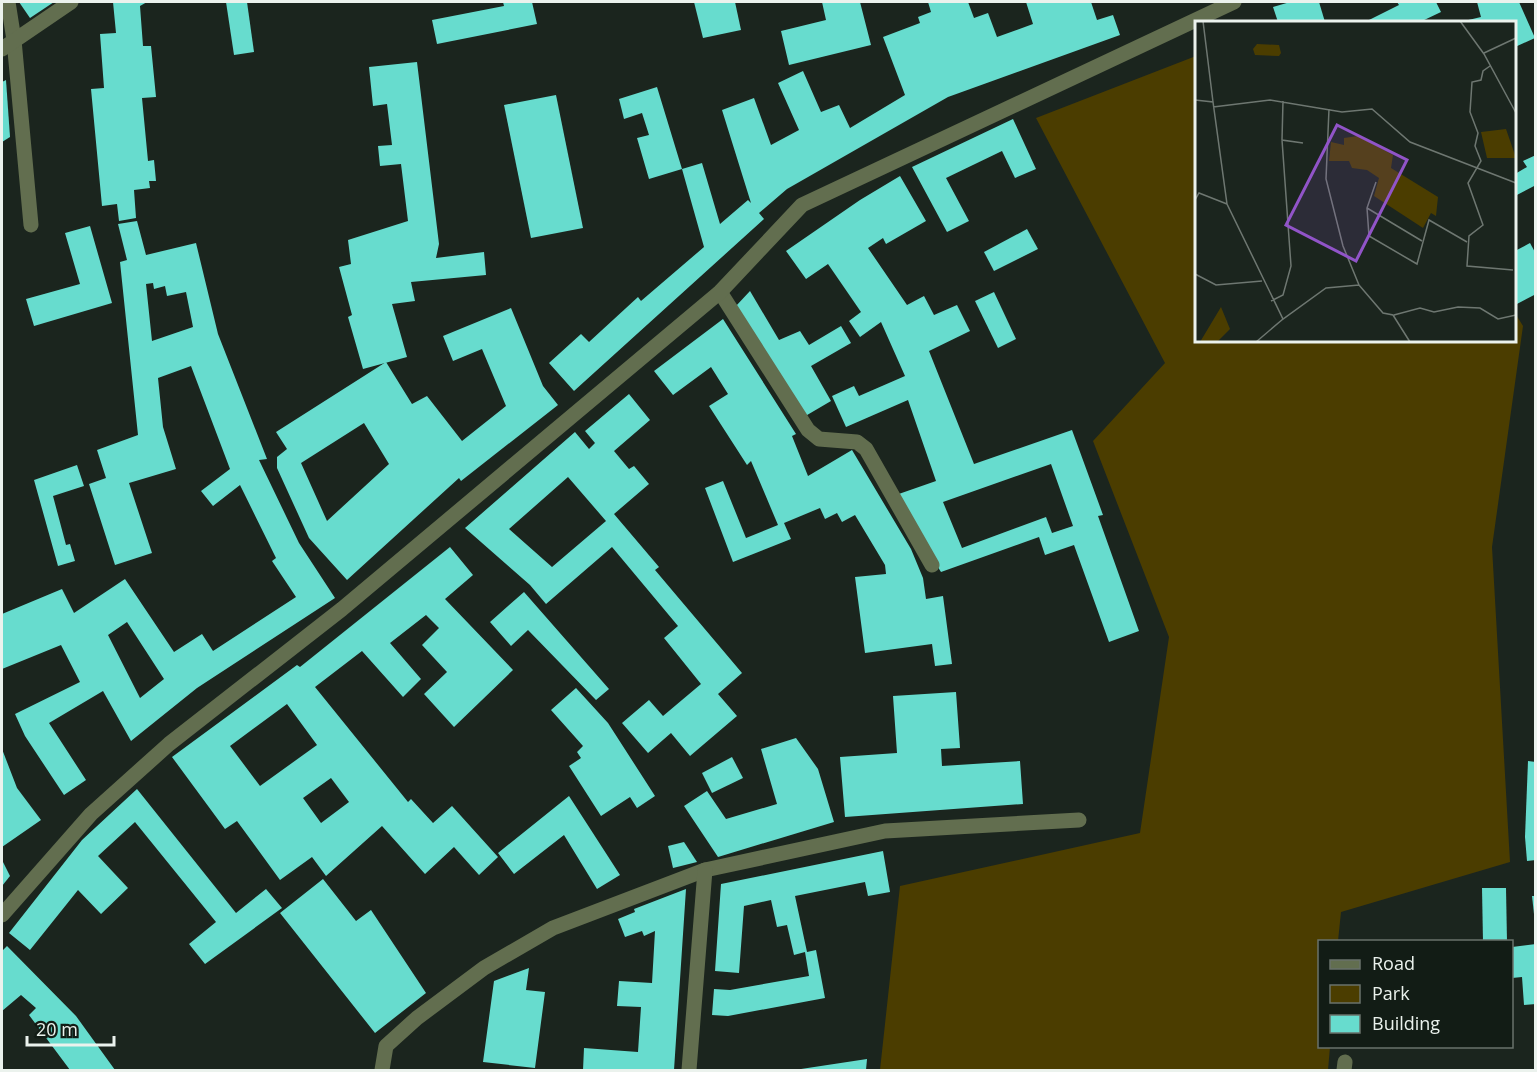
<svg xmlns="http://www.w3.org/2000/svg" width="1537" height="1072" font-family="'Open Sans',sans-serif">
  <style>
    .green { fill: #4b3d00 }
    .building { fill: #67dcce; fill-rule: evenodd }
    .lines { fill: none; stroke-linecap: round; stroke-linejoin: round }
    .service { stroke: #626e4f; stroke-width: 15 }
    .minor { stroke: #626e4f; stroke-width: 15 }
    .inset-road { fill: none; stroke: #6e7771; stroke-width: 1.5 }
    .view { fill: #9154c8; fill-opacity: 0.15; stroke: #9154c8; stroke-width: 3 }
    .inset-edge { fill: none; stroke: #ebf2ed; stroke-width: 3 }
  </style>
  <rect width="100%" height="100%" fill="#1b251e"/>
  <!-- green -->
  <polygon class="green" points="1196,56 1196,340 1514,340 1515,313 1523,326 1492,547 1510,862 1341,912 1338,941 1320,942 1320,1046 1330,1047 1328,1070 880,1070 900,886 1140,833 1169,637 1093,441 1165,363 1036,118"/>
  <!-- building -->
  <g class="building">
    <polygon points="19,2 54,2 30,18"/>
    <polygon points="113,2 147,2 140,6 143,46 151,46 156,97 142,98 148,161 154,160 156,181 149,181 150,188 134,190 136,218 119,221 117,204 102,206 91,89 104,88 100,34 116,33"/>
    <polygon points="226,2 247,2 254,52 234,55"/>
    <polygon points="503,2 532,2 537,24 437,44 432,20 504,6"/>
    <polygon points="694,2 735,2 741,30 703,38"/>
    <polygon points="822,2 860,2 871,45 789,65 781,31 826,20"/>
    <polygon points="928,2 968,2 974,18 988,13 997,37 1033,24 1026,2 1091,2 1097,20 1113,15 1120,35 948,97 787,189 759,213 764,219 574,391 549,363 581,334 589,342 638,297 641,301 704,247 682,169 702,163 720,224 748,200 751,203 722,110 754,98 771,145 799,130 778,83 803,71 821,112 839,105 850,128 905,95 883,37 920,23 918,17 931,12"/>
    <polygon points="1290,2 1319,2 1325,22 1278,22 1273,7"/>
    <polygon points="1397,2 1436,2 1441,12 1420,22 1365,22 1399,5"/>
    <polygon points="1477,2 1519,2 1535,38 1515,47 1515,22 1460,22 1481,17"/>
    <polygon points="417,62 439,244 436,258 484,252 486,275 411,282 415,301 392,304 407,357 363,369 348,317 352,315 339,267 351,264 348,240 408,221 401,164 380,166 378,146 392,145 387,104 373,106 369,67"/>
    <polygon points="6,80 10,137 2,142 2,82"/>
    <polygon points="657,87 682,169 649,179 637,138 649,135 642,113 624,119 619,99"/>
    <polygon points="556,95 583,228 531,238 504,105"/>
    <polygon points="1013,119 1036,169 1015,178 1002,151 946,178 969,221 947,232 912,167"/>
    <polygon points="1536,155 1536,185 1515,196 1515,174 1527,167 1523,161"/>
    <path d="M900 176 926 221 886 244 883 238 868 248 907 305 924 296 934 315 957 305 970 331 929 351 974 464 1072 430 1103 515 1098 516 1139 631 1109 642 1074 545 1045 555 1039 537 941 572 893 496 936 481 908 400 846 427 832 396 854 386 859 396 905 376 881 322 860 337 849 321 861 312 828 264 806 279 786 251 860 200ZM1051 464 1073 526 1052 533 1046 517 962 548 943 502Z"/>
    <path d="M137 221 146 255 196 243 218 334 267 459 259 460 299 543 335 598 197 688 131 741 103 691 49 723 86 780 64 795 25 736 15 714 80 682 61 645 2 669V614L62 589 74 613 125 579 174 652 202 634 213 651 296 597 272 561 276 558 240 485 213 506 201 491 230 469 191 366 158 378 163 427 176 469 129 483 152 553 115 565 89 484 106 478 97 450 138 435 120 262 127 260 118 224ZM153 283 154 289 165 286 167 296 186 292 193 327 152 341 146 284ZM127 622 164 679 140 698 108 635Z"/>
    <polygon points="90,226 112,303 34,326 26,299 80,284 65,233"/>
    <polygon points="1027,229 1038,249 994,271 984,252"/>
    <polygon points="1530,243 1536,254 1536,294 1515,305 1515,251"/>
    <polygon points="750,291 779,340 800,331 809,345 841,326 851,343 811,366 831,401 802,418 736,306"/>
    <polygon points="994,292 1016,339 998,348 975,301"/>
    <path d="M511 308 543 386 558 405 461 481 459 478 347 580 309 538 277 468V457L287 449 276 432 386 362 412 404 427 396 462 441 506 406 482 349 453 361 443 336ZM364 423 389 464 327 521 301 463Z"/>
    <polygon points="723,319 796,434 792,436 808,476 852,450 911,549 923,578 926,599 943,596 952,664 935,666 932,644 865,653 855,577 886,574 885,565 855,515 842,522 837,513 825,519 820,508 784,523 791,539 733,562 705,488 723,481 746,538 778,525 751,461 747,465 709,406 728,394 711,367 673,395 654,371"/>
    <path d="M629 394 650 420 614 451 629 469 634 466 649 484 614 514 659 567 655 570 742 673 718 694 737 716 690 756 671 733 648 753 622 723 649 700 663 716 701 684 664 638 678 626 612 547 546 604 530 585 465 528 575 432 589 449 595 443 585 431ZM568 477 606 521 552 567 509 529Z"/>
    <polygon points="77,465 84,486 53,496 66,545 70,544 75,561 58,566 34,480"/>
    <path d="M450 547 473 575 445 599 513 670 454 727 424 694 447 672 422 645 439 628 426 615 390 643 421 679 403 697 362 651 315 687 408 802 411 799 433 823 452 806 498 857 479 875 454 847 425 874 382 826 326 876 312 857 280 880 237 821 225 829 172 757 297 665 300 667ZM287 704 317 745 260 786 230 746ZM331 778 349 802 321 823 303 798Z"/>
    <polygon points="524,592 609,689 596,700 528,630 511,646 490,622"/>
    <polygon points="576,688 608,723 655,796 637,808 630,797 601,816 569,766 581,758 577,752 583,746 551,710"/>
    <polygon points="956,692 960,748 941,749 942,766 1020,761 1023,804 845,817 840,757 897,753 893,696"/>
    <polygon points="796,738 818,769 834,822 718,857 684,806 707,791 726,819 777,804 761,749"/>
    <polygon points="2,749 17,788 41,820 2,847"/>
    <polygon points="732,757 743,778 712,793 702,773"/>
    <polygon points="1528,761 1536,762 1536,860 1527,861 1525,837"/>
    <polygon points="137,789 236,913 266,889 282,908 205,964 189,944 216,922 135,822 98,856 128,888 101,914 78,890 30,950 9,933 82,840"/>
    <polygon points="569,796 620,875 597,889 564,835 514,874 498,853"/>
    <polygon points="684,842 697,862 673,868 668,846"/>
    <polygon points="883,851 890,892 868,896 865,882 795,896 807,952 816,950 825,998 728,1016 712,1015 714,989 730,990 809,976 805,952 794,955 787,925 777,927 771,900 744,906 739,973 715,971 721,884"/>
    <polygon points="2,860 10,876 2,886"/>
    <polygon points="323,879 356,921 371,910 426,993 375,1033 280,913"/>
    <polygon points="1482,888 1506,888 1507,942 1483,942"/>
    <polygon points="686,889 674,1070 583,1070 584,1048 638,1052 641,1007 617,1006 619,981 652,983 655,931 644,936 642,931 625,937 618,919 635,912 634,909"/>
    <polygon points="1532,896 1536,896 1536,913 1534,914"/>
    <polygon points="1536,944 1536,1004 1524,1005 1522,977 1512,978 1512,947"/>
    <polygon points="7,946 76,1016 115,1070 70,1070 29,1015 36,1008 21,995 2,1011 2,951"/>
    <polygon points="529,968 526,990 545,992 535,1068 483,1062 494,981"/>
    <polygon points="867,1059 866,1070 802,1070 801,1069"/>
  </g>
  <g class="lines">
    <!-- service -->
    <g class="service">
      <polyline points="8,2 14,40 31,225"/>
      <polyline points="720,292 808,430 819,439 857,442 866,449 932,565"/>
      <polyline points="1344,1070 1345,1062"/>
    </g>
    <!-- minor -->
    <g class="minor">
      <polyline points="2,49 71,2"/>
      <polyline points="2,915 91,814 169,744 342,609 720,292 802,205 1234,2"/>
      <polyline points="382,1070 386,1046 417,1018 484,968 553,928 705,870 885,831 1079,820"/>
      <polyline points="689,1070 705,870"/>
    </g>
  </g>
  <!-- overview -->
  <g transform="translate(1195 21)">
    <rect width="321" height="321" fill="#1b251e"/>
    <path d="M62 23 84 24 86 32 84 35 60 34 58 28ZM311 108 321 137H292L286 111ZM163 115 198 134 196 147 243 176 241 195 236 192 228 207 179 175 184 157 172 149 157 147 154 140H134L136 121 149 124V117ZM26 286 35 308 22 321H5Z" fill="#4b3d00"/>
    <path class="inset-road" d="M8 0 18 81M265 0 289 33 321 92M289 32 321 17M295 45 288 50 286 59 277 61 275 91 283 112 280 125 286 140 273 162 288 204 274 215 272 245 318 249M0 79 18 81 32 183 88 298 131 267 164 264 188 292 198 294 215 321M88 80 87 119 108 122M18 86 75 79 147 91 177 88 215 121 321 162M134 88 131 158 148 225 164 264M181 161 172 187 174 215 222 243 234 199 272 221M0 179 4 172 32 183M172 187 227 220M0 253 21 264 67 260M76 280 88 274 96 245 87 119M199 294 225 287 239 291 263 286 285 287 303 298 321 294M61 321 88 298"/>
    <path class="view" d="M142 104 212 139 161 240 91 204Z"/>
    <rect width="321" height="321" class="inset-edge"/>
  </g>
  <!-- border -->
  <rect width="1537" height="1072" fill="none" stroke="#ebf2ed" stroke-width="6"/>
  <!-- legend -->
  <rect x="1318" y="940" width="195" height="108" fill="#121c15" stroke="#69726b" stroke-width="1.5"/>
  <rect x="1330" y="960" width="30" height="9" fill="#626e4f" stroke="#69726b" stroke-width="1.5"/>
  <text x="1372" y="970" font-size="18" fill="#ebf2ed">Road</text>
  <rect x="1330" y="985" width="30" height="18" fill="#4b3d00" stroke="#69726b" stroke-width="1.5"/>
  <text x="1372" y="1000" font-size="18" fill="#ebf2ed">Park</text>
  <rect x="1330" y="1015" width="30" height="18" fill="#67dcce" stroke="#69726b" stroke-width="1.5"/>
  <text x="1372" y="1030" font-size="18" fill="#ebf2ed">Building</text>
  <!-- scale -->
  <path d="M27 1036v9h87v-9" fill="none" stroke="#ebf2ed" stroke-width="3"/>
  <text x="36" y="1036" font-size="18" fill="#ebf2ed" stroke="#121c15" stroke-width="4.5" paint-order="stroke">20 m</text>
</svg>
